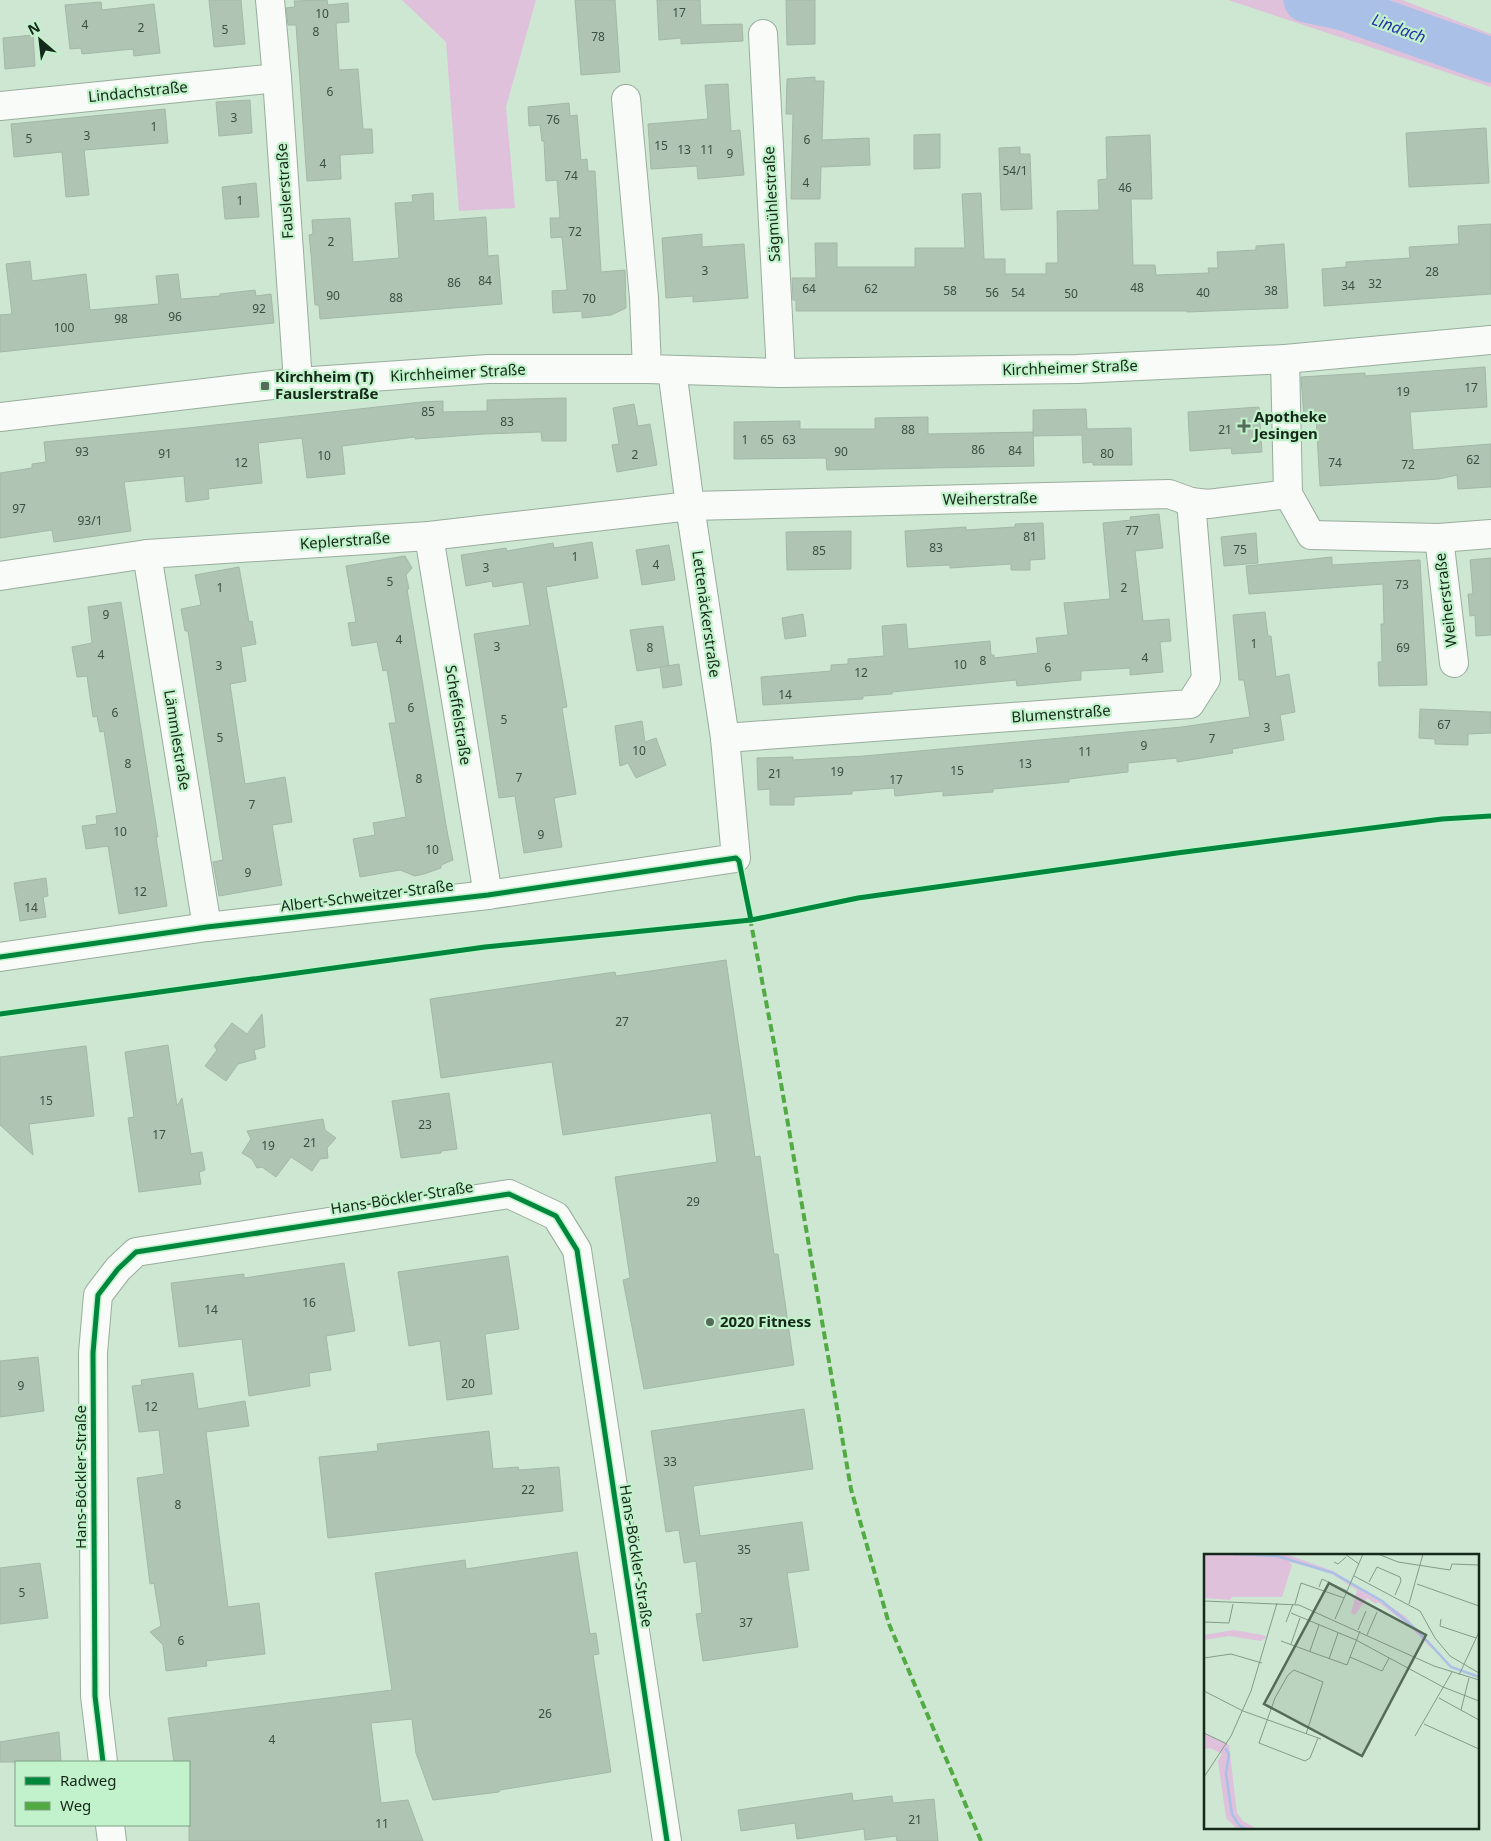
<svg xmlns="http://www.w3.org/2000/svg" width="1491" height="1841" font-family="'Noto Sans',sans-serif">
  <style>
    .green { fill: #dfc1dc }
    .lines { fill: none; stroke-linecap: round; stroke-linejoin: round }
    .river { stroke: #aac0e6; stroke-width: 45 }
    .building { fill: #afc4b3; stroke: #a3b8a7 }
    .minor-casing { stroke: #99ad9d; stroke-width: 30 }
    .secondary-casing { stroke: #99ad9d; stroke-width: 30 }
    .minor { stroke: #f8fbf8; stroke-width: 28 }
    .secondary { stroke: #f8fbf8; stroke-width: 28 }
    .quiet { stroke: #51aa42; stroke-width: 4; stroke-dasharray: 8 4; stroke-linecap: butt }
    .cycleway-casing { stroke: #c2f2cb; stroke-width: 8 }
    .cycleway { stroke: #00873e; stroke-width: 5 }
    .poi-dot { fill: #556b5a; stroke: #c2f2cb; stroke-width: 2 }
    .labels { text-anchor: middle; stroke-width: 4.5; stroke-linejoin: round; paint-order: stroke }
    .number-label { font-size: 12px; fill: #3c4f40 }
    .street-label { font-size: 15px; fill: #152819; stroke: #c2f2cb }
    .poi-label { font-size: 15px; font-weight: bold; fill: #152819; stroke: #c2f2cb; text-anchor: start }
    .water-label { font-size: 16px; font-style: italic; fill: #2631aa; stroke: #c2f2cb }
    .inset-river { fill: none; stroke: #aac0e6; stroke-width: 2.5 }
    .inset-road { fill: none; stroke: #839b88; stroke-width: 1 }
    .view { fill: #556b5a; fill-opacity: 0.15; stroke: #556b5a; stroke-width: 2.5 }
    .inset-edge { fill: none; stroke: #152819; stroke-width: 2.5 }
  </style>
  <rect width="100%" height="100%" fill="#cde7d2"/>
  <!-- green -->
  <g class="green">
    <polygon points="402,0 536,0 506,107 515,208 459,211 446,42"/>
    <polygon points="1228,0 1402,0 1491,34 1491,87"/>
  </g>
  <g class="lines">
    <!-- river -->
    <polyline class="river" points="1306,0 1344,8 1491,60"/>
  </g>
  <!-- building -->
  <g class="building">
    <polygon points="209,0 241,0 245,44 214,47"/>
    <polygon points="327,0 328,5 348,3 349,22 336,23 339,70 358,69 363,129 372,129 373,153 340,155 341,179 307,181 296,25 288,25 286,8 295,7 294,1"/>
    <polygon points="575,0 615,0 620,72 581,75"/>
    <polygon points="657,0 700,0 701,25 742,24 743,41 681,44 681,38 659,40"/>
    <polygon points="786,0 815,0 815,44 787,45"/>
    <polygon points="101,2 102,10 154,4 160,53 134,56 133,49 82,54 81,48 70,49 65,5"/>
    <polygon points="33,35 35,66 5,69 3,38"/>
    <polygon points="815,77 815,81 824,81 822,140 869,138 870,165 821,167 820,199 791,199 793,114 786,114 787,79"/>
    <polygon points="728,84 731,131 740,130 744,175 698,179 697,166 651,169 648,124 708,119 705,85"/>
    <polygon points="250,100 252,133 219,136 216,102"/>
    <polygon points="569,103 570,116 577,115 581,160 587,159 588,171 595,171 601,272 625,270 626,308 611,315 582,318 582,311 553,313 552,291 567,290 562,237 551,238 550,218 560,218 557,180 546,181 544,141 542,141 540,125 529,126 528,107"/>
    <polygon points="165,109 168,143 84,150 89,195 66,197 62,152 14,157 11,124"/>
    <polygon points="1486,128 1489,183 1409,187 1406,133"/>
    <polygon points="940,134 940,168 914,169 914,135"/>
    <polygon points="1150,135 1152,199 1131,199 1133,265 1155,265 1156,275 1209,273 1208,268 1218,268 1217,252 1256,250 1256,246 1284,244 1288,308 1187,312 1187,311 796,311 796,300 793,300 792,278 816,278 815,243 837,243 837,267 915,267 915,248 965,248 962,194 981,193 984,259 1005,259 1005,274 1046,274 1046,263 1058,263 1057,211 1099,210 1098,180 1107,179 1106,137"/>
    <polygon points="1020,147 1020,154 1030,154 1032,209 1001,210 999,148"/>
    <polygon points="256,183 259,217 225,219 222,187"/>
    <polygon points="433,193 434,221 486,217 488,256 498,255 502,304 320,319 319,305 315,305 311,254 309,235 313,234 312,220 350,218 353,262 399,258 395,203 413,202 412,195"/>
    <polygon points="1491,224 1491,294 1324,306 1322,269 1346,267 1346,262 1410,258 1409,247 1459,244 1458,226"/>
    <polygon points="702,234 702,247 744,244 748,298 693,302 693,296 666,298 662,238"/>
    <polygon points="30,261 32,281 86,274 90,310 159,304 156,276 178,274 181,299 220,296 220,294 255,290 256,296 271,294 274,323 0,352 0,315 12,314 6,264"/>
    <polygon points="1485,367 1487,407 1410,412 1413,450 1491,444 1491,487 1458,489 1457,475 1439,479 1320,486 1316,417 1304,418 1301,377 1365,373 1365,376"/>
    <polygon points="566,398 566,441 542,441 541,432 484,434 415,439 415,437 342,446 345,474 307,478 302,438 258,443 262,483 208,489 209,499 186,502 184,476 124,482 131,531 54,542 52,530 0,538 0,473 32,468 32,464 46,462 44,442 188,428 422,402 443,401 443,412 487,411 487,400"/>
    <polygon points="634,404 638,426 650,424 657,465 617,472 612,445 619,444 613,408"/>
    <polygon points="1259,407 1262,452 1232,454 1231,448 1190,451 1188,412"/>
    <polygon points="1086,409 1087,429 1131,428 1132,465 1093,465 1093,462 1083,463 1082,435 1033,436 1033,410"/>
    <polygon points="928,417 928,434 1033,432 1034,466 827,470 826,458 734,459 734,422 800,421 800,429 875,429 875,418"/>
    <polygon points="1159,514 1163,548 1135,551 1143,621 1169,619 1171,641 1160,642 1163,672 1130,675 1130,668 1081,671 1081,680 1017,686 1016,680 892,692 892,694 863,696 863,699 763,705 761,677 831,671 831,665 848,664 848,659 884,656 882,626 906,624 908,649 990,641 991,655 994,655 994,658 1038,653 1036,638 1068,635 1064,603 1110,599 1103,523 1131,520 1130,517"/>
    <polygon points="1043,523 1045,559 1030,560 1030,570 1011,570 1011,564 950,568 950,565 907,567 905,531 966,527 966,530 1015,527 1015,524"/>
    <polygon points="851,531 851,569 787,570 786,532"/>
    <polygon points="1256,533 1258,563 1224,566 1221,537"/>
    <polygon points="592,542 598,578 546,587 567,707 562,708 576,794 554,798 562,847 524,853 515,796 499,798 474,634 530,625 523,582 493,587 492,581 466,586 461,555 506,548 507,551 553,543 554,548"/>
    <polygon points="669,545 675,580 642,585 636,550"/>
    <polygon points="405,556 412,568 406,575 409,589 407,589 447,831 453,860 441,865 441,868 424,874 415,876 400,870 360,877 353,839 375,835 373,823 406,817 389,723 396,723 387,670 383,671 377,642 352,646 348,623 356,622 346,566"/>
    <polygon points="1332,557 1332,565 1420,560 1427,685 1379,686 1378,662 1382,662 1381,624 1384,624 1383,584 1249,594 1246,566"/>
    <polygon points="1491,558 1491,635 1476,636 1475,615 1470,616 1468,594 1473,594 1470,560"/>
    <polygon points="239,567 249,622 252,621 256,644 241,647 246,681 230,684 245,784 285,777 292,822 272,825 282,885 219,896 213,862 223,860 188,631 185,631 181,609 201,605 195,575"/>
    <polygon points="121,602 158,837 156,837 167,906 119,914 108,846 86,849 82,826 97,824 96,816 117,813 104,731 100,732 97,716 93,717 87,676 77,677 72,647 92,643 88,607"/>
    <polygon points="1265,612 1268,636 1271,636 1276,677 1289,674 1295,712 1280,715 1284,740 1232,749 1233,753 1177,762 1177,758 1128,763 1128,772 1069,779 1069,782 993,789 993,792 943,796 943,791 895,796 894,788 852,791 852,794 794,797 794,805 770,805 770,789 758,790 757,758 793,757 793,760 864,756 1182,727 1250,717 1244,680 1239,680 1233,615"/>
    <polygon points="803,614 806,636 785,639 782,618"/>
    <polygon points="663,626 669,666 637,671 630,630"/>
    <polygon points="679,664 682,685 663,688 660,667"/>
    <polygon points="1420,709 1491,712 1491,733 1468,734 1468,745 1435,744 1435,739 1419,738"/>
    <polygon points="642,721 645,742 656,738 666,765 636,778 628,763 620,766 615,726"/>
    <polygon points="46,878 48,896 43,897 46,917 20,921 14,883"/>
    <polygon points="726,960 755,1157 760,1156 774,1254 778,1254 794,1365 644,1389 623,1280 630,1278 615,1177 717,1162 711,1113 563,1135 552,1062 441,1078 430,999 615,972 616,976"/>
    <polygon points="262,1014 265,1047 254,1050 256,1059 238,1064 226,1081 205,1066 217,1050 214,1046 232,1023 247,1034"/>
    <polygon points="168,1045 177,1106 182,1098 191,1154 202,1152 205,1170 199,1172 201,1184 139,1192 128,1118 134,1117 125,1052"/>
    <polygon points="86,1046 94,1116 29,1124 33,1155 0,1125 0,1057"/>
    <polygon points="449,1093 457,1149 441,1151 441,1153 401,1158 392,1101"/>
    <polygon points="323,1119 325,1130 336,1138 327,1148 328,1158 320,1159 312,1171 291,1157 276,1177 262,1167 257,1168 252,1159 242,1153 251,1139 247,1131"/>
    <polygon points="508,1256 519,1329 485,1334 492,1394 447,1400 440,1341 409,1346 398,1272"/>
    <polygon points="344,1263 355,1331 326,1336 331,1370 309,1373 310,1386 249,1396 242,1339 179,1347 171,1283 244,1274 244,1278"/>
    <polygon points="38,1357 44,1411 0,1417 0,1361"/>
    <polygon points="193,1373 198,1409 245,1401 249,1426 206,1432 228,1607 259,1603 265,1654 206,1661 207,1666 166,1671 163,1645 150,1632 161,1626 154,1583 150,1584 137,1478 164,1474 159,1430 139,1432 132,1386 142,1385 141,1380"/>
    <polygon points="804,1409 813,1469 693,1486 700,1536 802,1522 809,1570 787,1573 798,1647 703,1661 696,1614 702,1613 696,1561 684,1563 679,1530 666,1532 651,1431"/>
    <polygon points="489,1431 493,1469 518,1467 519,1470 559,1467 563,1511 328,1538 319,1457 378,1451 377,1444"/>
    <polygon points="577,1552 590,1634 596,1633 599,1654 593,1655 611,1772 500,1790 499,1792 433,1800 416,1753 412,1719 371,1723 381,1803 408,1800 423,1841 189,1841 189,1762 174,1762 168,1718 392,1690 375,1573 465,1560 466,1569"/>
    <polygon points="40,1563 48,1618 0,1624 0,1568"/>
    <polygon points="59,1732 61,1762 0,1762 0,1742"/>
    <polygon points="852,1793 853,1801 892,1796 893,1803 934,1799 938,1841 897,1841 896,1836 865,1840 864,1829 797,1839 795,1823 741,1831 738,1810"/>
  </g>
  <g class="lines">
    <defs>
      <g id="minor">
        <polyline points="270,0 277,78 298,382"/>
        <polyline points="763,34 781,373"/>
        <polyline points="626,99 644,298 647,369"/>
        <polyline points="0,106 277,78"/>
        <polyline points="1285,359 1288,494"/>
        <polyline points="429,536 488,895"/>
        <polyline points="1439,538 1454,663"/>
        <polyline points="147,554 207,927"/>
        <polyline points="0,576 147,554 429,536 690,506 1169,494 1191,502 1208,504 1288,494 1311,535 1439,538 1491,534"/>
        <polyline points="725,738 1190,704 1206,679 1191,502"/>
        <polyline points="0,957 207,927 488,895 736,858 725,738 690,506 672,370"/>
        <polyline points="103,1762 95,1696 93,1353 98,1295 118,1269 136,1252 509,1194 556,1216 577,1250 667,1841"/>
        <polyline points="110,1825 112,1841"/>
      </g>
      <polyline id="secondary" points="0,417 298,382 488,369 647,369 781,373 1077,369 1285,359 1491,340"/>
    </defs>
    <!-- minor casing -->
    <use href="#minor" class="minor-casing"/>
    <!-- secondary casing -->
    <use href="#secondary" class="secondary-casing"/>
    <!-- minor -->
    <use href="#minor" class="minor"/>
    <!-- secondary -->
    <use href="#secondary" class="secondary"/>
    <!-- quiet -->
    <polyline class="quiet" points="750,918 774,1043 851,1489 889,1624 981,1841"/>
    <defs>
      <g id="cycleway">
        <polyline points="0,957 207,927 488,895 736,858 739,861 751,920"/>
        <polyline points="0,1014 485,947 751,920 858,898 1177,853 1442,819 1491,816"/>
        <polyline points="103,1762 95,1696 93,1353 98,1295 118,1269 136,1252 509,1194 556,1216 577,1250 667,1841"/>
      </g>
    </defs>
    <!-- cycleway casing -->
    <use href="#cycleway" class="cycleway-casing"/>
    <!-- cycleway -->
    <use href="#cycleway" class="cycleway"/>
  </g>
  <!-- markers -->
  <g class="poi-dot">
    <rect x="260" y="381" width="10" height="10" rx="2.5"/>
    <path d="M1241.5 418.5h5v5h5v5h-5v5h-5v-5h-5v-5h5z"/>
    <circle cx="710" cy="1322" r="5"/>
  </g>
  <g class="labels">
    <!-- number labels -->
    <g class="number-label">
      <text x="679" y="17">17</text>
      <text x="322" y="18">10</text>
      <text x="85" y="29">4</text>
      <text x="141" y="32">2</text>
      <text x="225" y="34">5</text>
      <text x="316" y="36">8</text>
      <text x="598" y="41">78</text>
      <text x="330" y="96">6</text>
      <text x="234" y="122">3</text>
      <text x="553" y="124">76</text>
      <text x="154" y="131">1</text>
      <text x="87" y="140">3</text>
      <text x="29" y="143">5</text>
      <text x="807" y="144">6</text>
      <text x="661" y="150">15</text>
      <text x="684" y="154">13</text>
      <text x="707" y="154">11</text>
      <text x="730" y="158">9</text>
      <text x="323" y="168">4</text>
      <text x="1015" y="175">54/1</text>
      <text x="571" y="180">74</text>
      <text x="806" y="187">4</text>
      <text x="1125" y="192">46</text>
      <text x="240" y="205">1</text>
      <text x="575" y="236">72</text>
      <text x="331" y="246">2</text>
      <text x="705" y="275">3</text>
      <text x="1432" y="276">28</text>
      <text x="485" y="285">84</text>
      <text x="454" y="287">86</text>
      <text x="1375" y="288">32</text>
      <text x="1348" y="290">34</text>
      <text x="1137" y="292">48</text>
      <text x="809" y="293">64</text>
      <text x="871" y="293">62</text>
      <text x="950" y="295">58</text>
      <text x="1271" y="295">38</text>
      <text x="992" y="297">56</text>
      <text x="1018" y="297">54</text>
      <text x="1203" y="297">40</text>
      <text x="1071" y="298">50</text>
      <text x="333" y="300">90</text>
      <text x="396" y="302">88</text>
      <text x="589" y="303">70</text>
      <text x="259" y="313">92</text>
      <text x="175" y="321">96</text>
      <text x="121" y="323">98</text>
      <text x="64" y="332">100</text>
      <text x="1471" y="392">17</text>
      <text x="1403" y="396">19</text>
      <text x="428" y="416">85</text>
      <text x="507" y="426">83</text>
      <text x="908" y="434">88</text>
      <text x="1225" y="434">21</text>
      <text x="745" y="444">1</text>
      <text x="767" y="444">65</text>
      <text x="789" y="444">63</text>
      <text x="978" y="454">86</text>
      <text x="1015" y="455">84</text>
      <text x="82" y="456">93</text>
      <text x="841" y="456">90</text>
      <text x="165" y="458">91</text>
      <text x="1107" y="458">80</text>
      <text x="635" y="459">2</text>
      <text x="324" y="460">10</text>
      <text x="1473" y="464">62</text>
      <text x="241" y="467">12</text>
      <text x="1335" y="467">74</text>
      <text x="1408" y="469">72</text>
      <text x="19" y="513">97</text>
      <text x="90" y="525">93/1</text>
      <text x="1132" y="535">77</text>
      <text x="1030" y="541">81</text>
      <text x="936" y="552">83</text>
      <text x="1240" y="554">75</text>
      <text x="819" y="555">85</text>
      <text x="575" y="561">1</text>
      <text x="656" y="569">4</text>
      <text x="486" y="572">3</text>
      <text x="390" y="586">5</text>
      <text x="1402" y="589">73</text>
      <text x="220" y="592">1</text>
      <text x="1124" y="592">2</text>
      <text x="106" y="619">9</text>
      <text x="399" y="644">4</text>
      <text x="1254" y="648">1</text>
      <text x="497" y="651">3</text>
      <text x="650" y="652">8</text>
      <text x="1403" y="652">69</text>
      <text x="101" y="659">4</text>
      <text x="1145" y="662">4</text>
      <text x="983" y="665">8</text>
      <text x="960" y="669">10</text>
      <text x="219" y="670">3</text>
      <text x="1048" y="672">6</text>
      <text x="861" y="677">12</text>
      <text x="785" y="699">14</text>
      <text x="411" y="712">6</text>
      <text x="115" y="717">6</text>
      <text x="504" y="724">5</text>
      <text x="1444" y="729">67</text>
      <text x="1267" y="732">3</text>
      <text x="220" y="742">5</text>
      <text x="1212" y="743">7</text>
      <text x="1144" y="750">9</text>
      <text x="639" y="755">10</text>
      <text x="1085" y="756">11</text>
      <text x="128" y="768">8</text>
      <text x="1025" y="768">13</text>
      <text x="957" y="775">15</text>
      <text x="837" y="776">19</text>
      <text x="775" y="778">21</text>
      <text x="519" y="782">7</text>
      <text x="419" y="783">8</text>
      <text x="896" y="784">17</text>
      <text x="252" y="809">7</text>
      <text x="120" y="836">10</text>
      <text x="541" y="839">9</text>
      <text x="432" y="854">10</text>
      <text x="248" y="877">9</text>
      <text x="140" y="896">12</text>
      <text x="31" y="912">14</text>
      <text x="622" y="1026">27</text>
      <text x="46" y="1105">15</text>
      <text x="425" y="1129">23</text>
      <text x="159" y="1139">17</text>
      <text x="310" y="1147">21</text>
      <text x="268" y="1150">19</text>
      <text x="693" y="1206">29</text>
      <text x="309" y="1307">16</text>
      <text x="211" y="1314">14</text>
      <text x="468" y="1388">20</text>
      <text x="21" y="1390">9</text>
      <text x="151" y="1411">12</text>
      <text x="670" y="1466">33</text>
      <text x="528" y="1494">22</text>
      <text x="178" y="1509">8</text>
      <text x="744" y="1554">35</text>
      <text x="22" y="1597">5</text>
      <text x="746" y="1627">37</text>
      <text x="181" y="1645">6</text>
      <text x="545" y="1718">26</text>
      <text x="272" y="1744">4</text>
      <text x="915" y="1824">21</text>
      <text x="382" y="1828">11</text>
    </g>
    <!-- street labels -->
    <g class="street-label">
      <text transform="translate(138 92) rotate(-6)" y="5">Lindachstraße</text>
      <text transform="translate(285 191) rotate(-94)" y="5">Fauslerstraße</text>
      <text transform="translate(772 204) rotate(-93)" y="5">Sägmühlestraße</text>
      <text transform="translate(1070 368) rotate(-2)" y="5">Kirchheimer Straße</text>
      <text transform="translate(458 373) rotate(-3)" y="5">Kirchheimer Straße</text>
      <text transform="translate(990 499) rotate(-1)" y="5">Weiherstraße</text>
      <text transform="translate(345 541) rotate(-4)" y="5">Keplerstraße</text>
      <text transform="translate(1446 600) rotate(-97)" y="5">Weiherstraße</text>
      <text transform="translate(706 614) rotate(82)" y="5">Lettenäckerstraße</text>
      <text transform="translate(1061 714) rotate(-4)" y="5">Blumenstraße</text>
      <text transform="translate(458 715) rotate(81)" y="5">Scheffelstraße</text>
      <text transform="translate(177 740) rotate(81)" y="5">Lämmlestraße</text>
      <text transform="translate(367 896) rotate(-7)" y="5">Albert-Schweitzer-Straße</text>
      <text transform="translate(402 1198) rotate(-9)" y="5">Hans-Böckler-Straße</text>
      <text transform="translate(81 1477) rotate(-90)" y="5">Hans-Böckler-Straße</text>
      <text transform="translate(636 1556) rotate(81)" y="5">Hans-Böckler-Straße</text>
    </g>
    <!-- poi labels -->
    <g class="poi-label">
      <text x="275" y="382">Kirchheim (T)<tspan x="275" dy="17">Fauslerstraße</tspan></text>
      <text x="1254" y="422">Apotheke<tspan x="1254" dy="17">Jesingen</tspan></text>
      <text x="720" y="1327">2020 Fitness</text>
    </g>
    <!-- water labels -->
    <g class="water-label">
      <text transform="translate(1399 28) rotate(20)" y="6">Lindach</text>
    </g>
  </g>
  <!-- overview -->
  <g transform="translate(1204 1554)">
    <rect width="275" height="275" fill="#cde7d2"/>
    <path d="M0 0H82L129 17 201 62 230 94 228 95 204 71 174 48 172 50 163 44 151 61 147 59 153 36 128 20 107 13 85 8 88 11 78 43H28L26 46 0 44ZM30 76 59 81 63 83 57 87 25 82 0 86V81ZM0 179 25 191 33 259 39 267 53 275H33L22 264 14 207 18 200 6 194 0 195Z" fill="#dfc1dc"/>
    <path class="inset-river" d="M30 0 73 2 129 19 178 47 213 76 247 113 275 123M21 194 25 200 22 220 28 260 35 271 42 275"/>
    <path class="inset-road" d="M141 0 155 10M174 0 194 8 246 16 248 10 275 11M130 8 134 10 142 3M150 22 216 57 231 84 246 102 275 119M165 28 173 13 196 23 197 27 191 41M213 30 275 52M115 33 118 25 143 37M0 47 95 51 230 112 275 126M91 50 97 29 140 44M205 50 219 0M87 59 152 86 239 133 275 147M131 65 159 0M237 65 236 72 272 84M0 68 25 69 29 50M82 68 89 50M154 76 162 57M163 81 173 58M77 87 143 111 156 77M87 90 96 64M106 97 115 71M146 103 178 117 185 104M0 104 27 100 58 109M125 105 134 79M255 121 275 78M0 137 39 157 117 185M235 144 275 166M257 156 265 124M220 170 275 195M0 179 23 190M102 180 119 128 90 116 84 121 71 144 55 189 101 207 106 204 114 184M211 182 248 118M0 223 27 182 47 137 73 49"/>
    <path class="view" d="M125 29 222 81 158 202 60 150Z"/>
    <rect width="275" height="275" class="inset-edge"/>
  </g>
  <!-- legend -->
  <rect x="15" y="1761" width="175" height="65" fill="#c2f2cb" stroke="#7da184"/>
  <rect x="25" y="1777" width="25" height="8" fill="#00873e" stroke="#7da184"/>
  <text x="60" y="1786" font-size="15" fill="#152819">Radweg</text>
  <rect x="25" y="1802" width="25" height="8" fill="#51aa42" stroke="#7da184"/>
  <text x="60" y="1811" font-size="15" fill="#152819">Weg</text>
  <!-- north arrow -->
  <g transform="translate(40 40) rotate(332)" stroke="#c2f2cb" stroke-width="4" paint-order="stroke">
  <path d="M0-4L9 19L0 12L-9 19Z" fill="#152819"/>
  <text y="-8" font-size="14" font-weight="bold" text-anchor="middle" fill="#152819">N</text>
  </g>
</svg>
